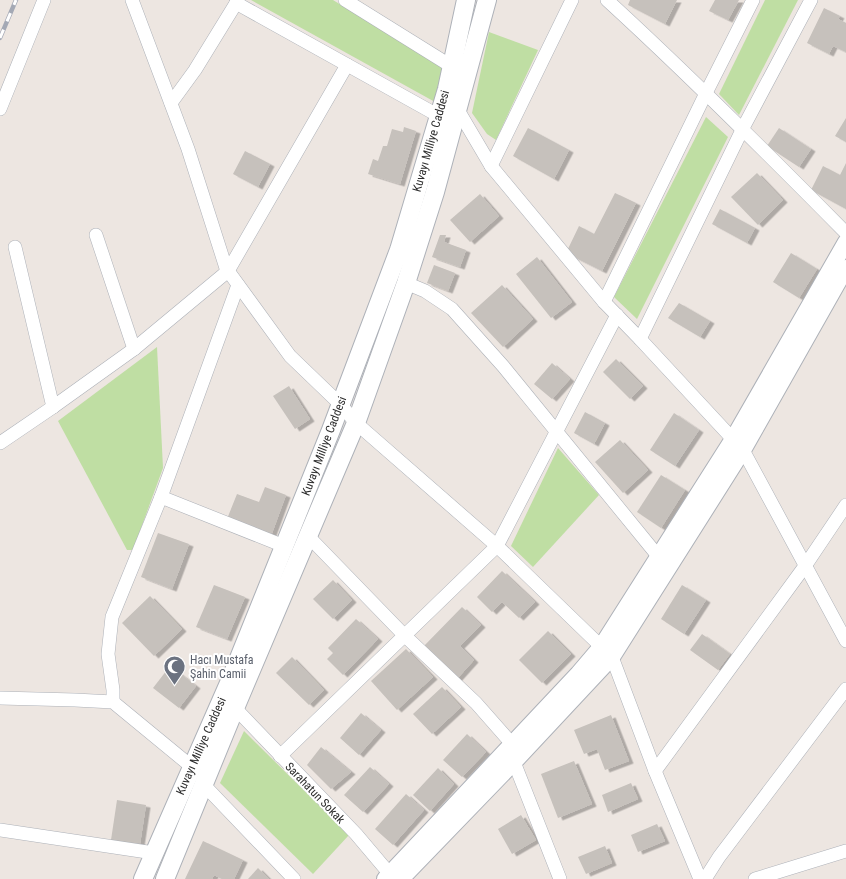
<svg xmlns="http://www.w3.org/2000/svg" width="846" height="879" font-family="'Roboto Condensed',sans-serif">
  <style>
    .green { fill: #bfdea3 }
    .building { fill: #c6c1bc; filter: url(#shadow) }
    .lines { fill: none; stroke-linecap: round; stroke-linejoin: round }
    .minor-casing { stroke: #adb1b8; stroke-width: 14 }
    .tertiary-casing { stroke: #adb1b8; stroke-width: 18 }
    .secondary-casing { stroke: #adb1b8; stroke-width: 20 }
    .minor { stroke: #fff; stroke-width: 13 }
    .tertiary { stroke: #fff; stroke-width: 16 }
    .secondary { stroke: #fff; stroke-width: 18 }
    .rail-casing { stroke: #a4a9b5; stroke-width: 4.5 }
    .rail { stroke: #fff; stroke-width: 3; stroke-dasharray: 9; stroke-linecap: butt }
    .labels { text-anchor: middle; stroke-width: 4; stroke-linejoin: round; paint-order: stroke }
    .street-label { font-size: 12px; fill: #2d2d2d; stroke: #fff }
    .worship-label { font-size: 12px; fill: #5b616d; stroke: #fff; text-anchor: start }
  </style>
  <defs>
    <filter id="shadow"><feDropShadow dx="4.5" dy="2.5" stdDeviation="0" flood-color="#0004"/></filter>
  </defs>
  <rect width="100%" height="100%" fill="#ede6e1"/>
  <!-- green -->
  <g class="green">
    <polygon points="251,0 333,0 445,69 435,102"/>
    <polygon points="765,0 798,0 739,115 719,94"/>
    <polygon points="489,32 538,50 496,140 487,134 472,113"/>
    <polygon points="706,117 728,137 637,319 614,297"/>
    <polygon points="157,347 163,468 133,550 127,550 58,421"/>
    <polygon points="558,448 599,495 533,567 511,546"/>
    <polygon points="244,731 349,835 313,874 220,783"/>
  </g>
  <!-- building -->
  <g class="building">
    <polygon points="630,0 677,0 665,24 628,5"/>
    <polygon points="715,0 739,0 728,20 709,11"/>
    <polygon points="824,8 840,16 838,19 846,23 846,52 833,46 829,54 807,43"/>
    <polygon points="846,118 846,142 835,136"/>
    <polygon points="404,127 416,131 400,184 368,174 373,159 378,161 383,146 387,146 392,129 403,132"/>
    <polygon points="528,128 569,150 554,179 513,156"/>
    <polygon points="779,128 811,149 799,167 767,146"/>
    <polygon points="245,151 270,164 258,187 233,174"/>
    <polygon points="846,163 846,209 811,190 823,166 840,175"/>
    <polygon points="757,173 783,200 758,225 731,197"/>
    <polygon points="615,193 636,203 602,271 566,253 579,226 594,234"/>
    <polygon points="480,194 499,216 470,242 450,220"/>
    <polygon points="720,209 755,228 747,243 712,224"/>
    <polygon points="440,235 446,235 444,242 466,250 460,267 432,257"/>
    <polygon points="791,253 817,269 799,298 773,282"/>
    <polygon points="537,257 572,302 551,318 516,274"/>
    <polygon points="434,265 455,273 448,291 427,283"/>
    <polygon points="502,285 533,319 503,347 471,313"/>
    <polygon points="679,303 710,321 700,337 668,318"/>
    <polygon points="616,359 643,386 630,399 603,372"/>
    <polygon points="552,363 570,379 552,399 534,384"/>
    <polygon points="289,386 310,419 295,429 273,396"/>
    <polygon points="585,412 605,423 594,444 574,433"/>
    <polygon points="674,413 699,430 675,466 650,450"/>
    <polygon points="620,440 648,470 623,493 595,462"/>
    <polygon points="661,475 685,490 661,528 637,512"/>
    <polygon points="265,487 286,495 271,536 227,519 237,494 259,502"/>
    <polygon points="158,533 189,544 172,589 141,577"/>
    <polygon points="502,571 535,602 519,618 502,602 492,612 477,597"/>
    <polygon points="333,580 352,600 333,619 313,599"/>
    <polygon points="214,585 245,597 227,639 196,627"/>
    <polygon points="682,585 706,600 684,634 661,619"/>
    <polygon points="150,596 182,629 154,656 122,623"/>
    <polygon points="462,607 481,625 460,646 474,660 456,680 423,647"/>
    <polygon points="356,619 378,639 343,675 327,659 333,653 328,648"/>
    <polygon points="548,631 571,654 542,683 519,660"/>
    <polygon points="702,634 730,654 718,670 690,650"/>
    <polygon points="406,649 433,677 397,710 371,681"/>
    <polygon points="292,657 324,690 309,705 276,673"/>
    <polygon points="170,666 196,686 179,708 153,688"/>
    <polygon points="442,687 461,707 432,734 413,714"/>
    <polygon points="361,713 381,730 359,755 340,738"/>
    <polygon points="611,715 629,761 605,770 597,749 584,754 574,730"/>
    <polygon points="467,734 486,752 462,777 443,760"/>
    <polygon points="321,747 351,772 331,789 307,765"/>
    <polygon points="574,761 592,804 558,818 541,774"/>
    <polygon points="370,767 389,784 363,812 344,795"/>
    <polygon points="438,768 454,784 430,811 413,795"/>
    <polygon points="631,783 638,799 608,812 602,795"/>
    <polygon points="406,794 424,810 393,845 375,829"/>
    <polygon points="117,800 146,805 140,844 111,840"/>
    <polygon points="521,815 536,840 512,854 498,829"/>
    <polygon points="657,824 665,841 638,852 631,835"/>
    <polygon points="203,841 243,860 234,879 222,879 214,875 212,879 185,879"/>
    <polygon points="605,846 612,863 586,874 578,857"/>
    <polygon points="258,868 269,879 248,879"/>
  </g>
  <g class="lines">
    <defs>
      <g id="minor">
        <polyline points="132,0 188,149 226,268 290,356 341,405 356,423 497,546 612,657 655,771 700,879"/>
        <polyline points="345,0 451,66"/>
        <path d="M607 0C689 75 768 154 846 233"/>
        <polyline points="236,3 439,116"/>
        <polyline points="171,103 195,70 238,0"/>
        <polyline points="0,109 44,0"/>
        <polyline points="458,110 491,166 604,302 640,339 743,450 846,641"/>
        <polyline points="491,166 572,0"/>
        <polyline points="96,235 134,349"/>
        <polyline points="15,247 53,407"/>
        <polyline points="406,283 425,291 452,309 503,366 658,556"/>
        <polyline points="604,302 706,93 753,0"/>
        <polyline points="640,339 743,128 811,0"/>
        <polyline points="0,443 53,407 134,349 228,271 347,65"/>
        <polyline points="161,497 284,546"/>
        <polyline points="308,536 404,635 476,703 512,744"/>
        <polyline points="0,698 75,700 113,702 192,767"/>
        <polyline points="113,702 113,690 108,654 112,617 161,497 238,285"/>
        <polyline points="235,708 356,834 394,879"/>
        <polyline points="280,756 497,546 617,315"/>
        <polyline points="514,762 560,879"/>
        <polyline points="655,771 805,566 846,505"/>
        <polyline points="204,785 294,879"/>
        <polyline points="0,830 154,853"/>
        <polyline points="705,879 719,857 846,689"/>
        <polyline points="755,879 846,851"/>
      </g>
      <g id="tertiary">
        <polyline points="385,879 578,674 601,647 733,439 846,242"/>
        <polyline points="401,879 514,762 612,657 743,450 846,268"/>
      </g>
      <g id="secondary">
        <polyline points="143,879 229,683 331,430 399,250 447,89 466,0"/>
        <polyline points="165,879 235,708 356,423 406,283 435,192 487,0"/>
      </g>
    </defs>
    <!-- minor casing -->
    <use href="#minor" class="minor-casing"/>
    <!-- tertiary casing -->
    <use href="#tertiary" class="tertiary-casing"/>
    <!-- secondary casing -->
    <use href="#secondary" class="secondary-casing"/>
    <!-- minor -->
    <use href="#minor" class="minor"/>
    <!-- tertiary -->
    <use href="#tertiary" class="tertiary"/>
    <!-- secondary -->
    <use href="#secondary" class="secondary"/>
    <defs>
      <polyline id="rail" points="0,38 16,0"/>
    </defs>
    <!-- rail casing -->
    <use href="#rail" class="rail-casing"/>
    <!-- rail -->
    <use href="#rail" class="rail"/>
  </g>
  <!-- icons -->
  <defs>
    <symbol id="mosque-pin" viewBox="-11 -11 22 30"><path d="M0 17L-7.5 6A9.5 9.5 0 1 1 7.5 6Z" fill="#6b7280" stroke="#fff"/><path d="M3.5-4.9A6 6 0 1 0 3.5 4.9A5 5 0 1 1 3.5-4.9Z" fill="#fff"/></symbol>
  </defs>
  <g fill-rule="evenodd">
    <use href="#mosque-pin" x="162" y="654" width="25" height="34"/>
  </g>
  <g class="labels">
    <!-- street labels -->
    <g class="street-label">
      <text transform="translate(431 141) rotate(-74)" y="4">Kuvayı Milliye Caddesi</text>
      <text transform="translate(324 446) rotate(-69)" y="4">Kuvayı Milliye Caddesi</text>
      <text transform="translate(201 746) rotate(-66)" y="4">Kuvayı Milliye Caddesi</text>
      <text transform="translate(315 793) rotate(46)" y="4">Sarahatun Sokak</text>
    </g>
    <!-- worship labels -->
    <g class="worship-label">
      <text x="190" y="664">Hacı Mustafa<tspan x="190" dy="14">Şahin Camii</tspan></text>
    </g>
  </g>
</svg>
